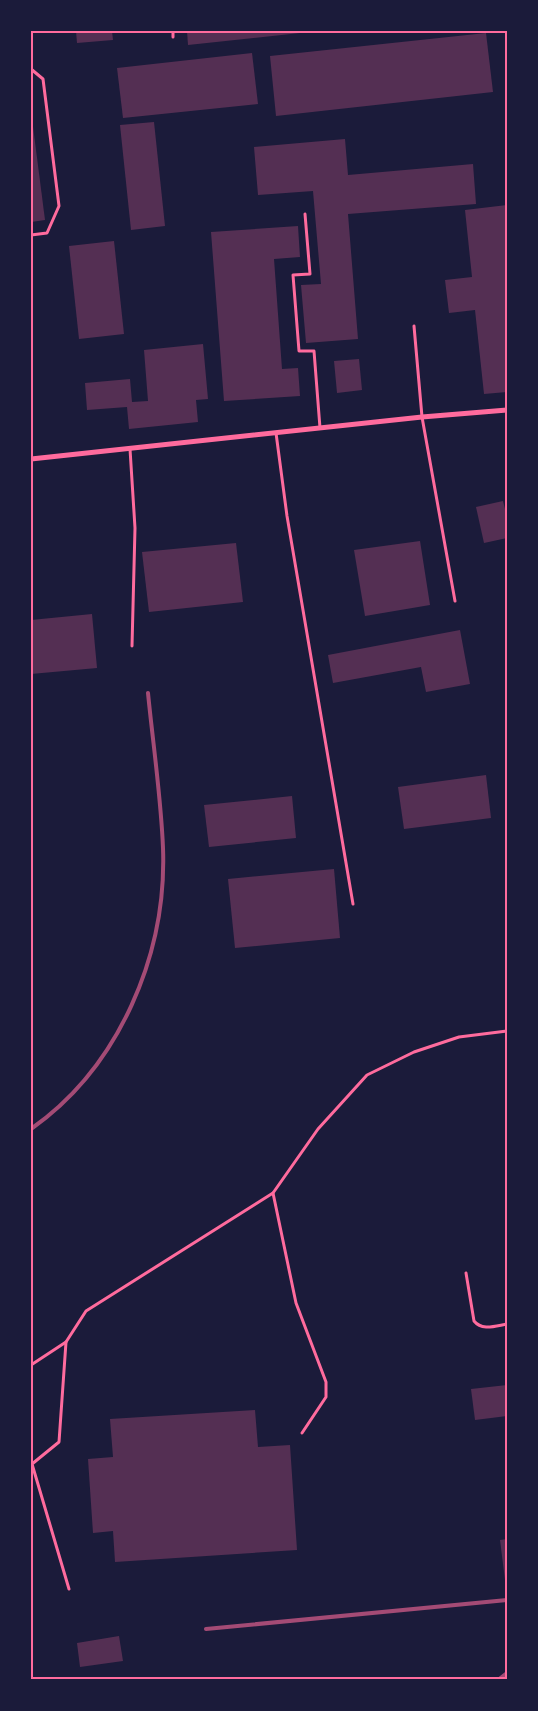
<svg xmlns="http://www.w3.org/2000/svg" width="538" height="1711" font-family="'PT Sans Narrow',sans-serif">
  <style>
    .building { fill: #542f53 }
    .lines { fill: none; stroke-linecap: round; stroke-linejoin: round }
    .service { stroke: #ff6b9d; stroke-width: 3 }
    .minor { stroke: #ff6b9d; stroke-width: 5 }
    .rail { stroke: #a44b75; stroke-width: 4 }
    .neatline { fill: none; stroke: #ff6b9d; stroke-width: 2 }
  </style>
  <rect width="100%" height="100%" fill="#1b1b3a"/>
  <!-- building -->
  <g class="building">
    <polygon points="76,31 112,31 113,40 77,43"/>
    <polygon points="187,31 300,31 300,33 188,45"/>
    <polygon points="486,33 493,92 276,116 270,56"/>
    <polygon points="252,53 258,104 123,118 117,68"/>
    <polygon points="31,111 45,220 31,222"/>
    <polygon points="154,122 165,226 131,230 120,125"/>
    <polygon points="345,139 348,175 473,164 476,204 348,214 358,339 306,343 301,285 321,284 313,191 258,195 254,147"/>
    <polygon points="507,205 507,392 484,394 475,310 449,313 445,280 472,277 465,210"/>
    <polygon points="298,226 300,257 274,259 282,369 298,368 300,396 224,401 211,232"/>
    <polygon points="114,241 124,334 79,339 69,246"/>
    <polygon points="203,344 208,399 196,400 198,422 129,429 127,407 87,410 85,383 130,379 132,402 148,401 144,350"/>
    <polygon points="359,359 362,390 337,393 334,361"/>
    <polygon points="503,501 507,517 507,538 484,543 476,507"/>
    <polygon points="420,541 430,605 365,616 354,550"/>
    <polygon points="236,543 243,602 149,612 142,552"/>
    <polygon points="92,614 97,668 31,674 31,620"/>
    <polygon points="460,630 470,684 426,692 421,667 333,683 328,655"/>
    <polygon points="486,775 491,818 404,829 398,787"/>
    <polygon points="292,796 296,838 209,847 204,805"/>
    <polygon points="334,869 340,938 235,948 228,879"/>
    <polygon points="507,1385 507,1416 475,1420 471,1389"/>
    <polygon points="255,1410 258,1447 290,1445 297,1550 115,1562 113,1531 93,1533 88,1459 113,1457 110,1419"/>
    <polygon points="507,1539 507,1588 506,1588 500,1540"/>
    <polygon points="119,1636 123,1661 80,1667 77,1643"/>
  </g>
  <g class="lines">
    <!-- service -->
    <g class="service">
      <polyline points="173,31 173,37"/>
      <polyline points="31,69 43,79 59,206 47,233 31,235"/>
      <polyline points="305,214 310,274 293,275 299,351 314,351 320,428"/>
      <polyline points="414,326 422,417 455,601"/>
      <polyline points="276,433 287,516 353,904"/>
      <polyline points="130,449 135,528 132,646"/>
      <polyline points="273,1193 296,1303 326,1382 326,1397 302,1433"/>
      <path d="M466 1273 474 1321C482 1331 495 1326 507 1324"/>
      <polyline points="66,1342 59,1442 32,1464 69,1589"/>
      <polyline points="31,1365 66,1342 86,1311 273,1193 318,1129 367,1075 414,1052 459,1037 507,1031"/>
    </g>
    <!-- minor -->
    <polyline class="minor" points="31,459 422,417 507,410"/>
    <!-- rail -->
    <g class="rail">
      <path d="M31 1129C119 1067 167 955 163 848 161 797 153 744 148 693"/>
      <polyline points="206,1629 507,1600"/>
      <polyline points="498,1680 507,1673"/>
    </g>
  </g>
  <!-- border -->
  <rect width="538" height="1711" fill="none" stroke="#1b1b3a" stroke-width="65"/>
  <rect x="32" y="32" width="474" height="1646" class="neatline"/>
</svg>
